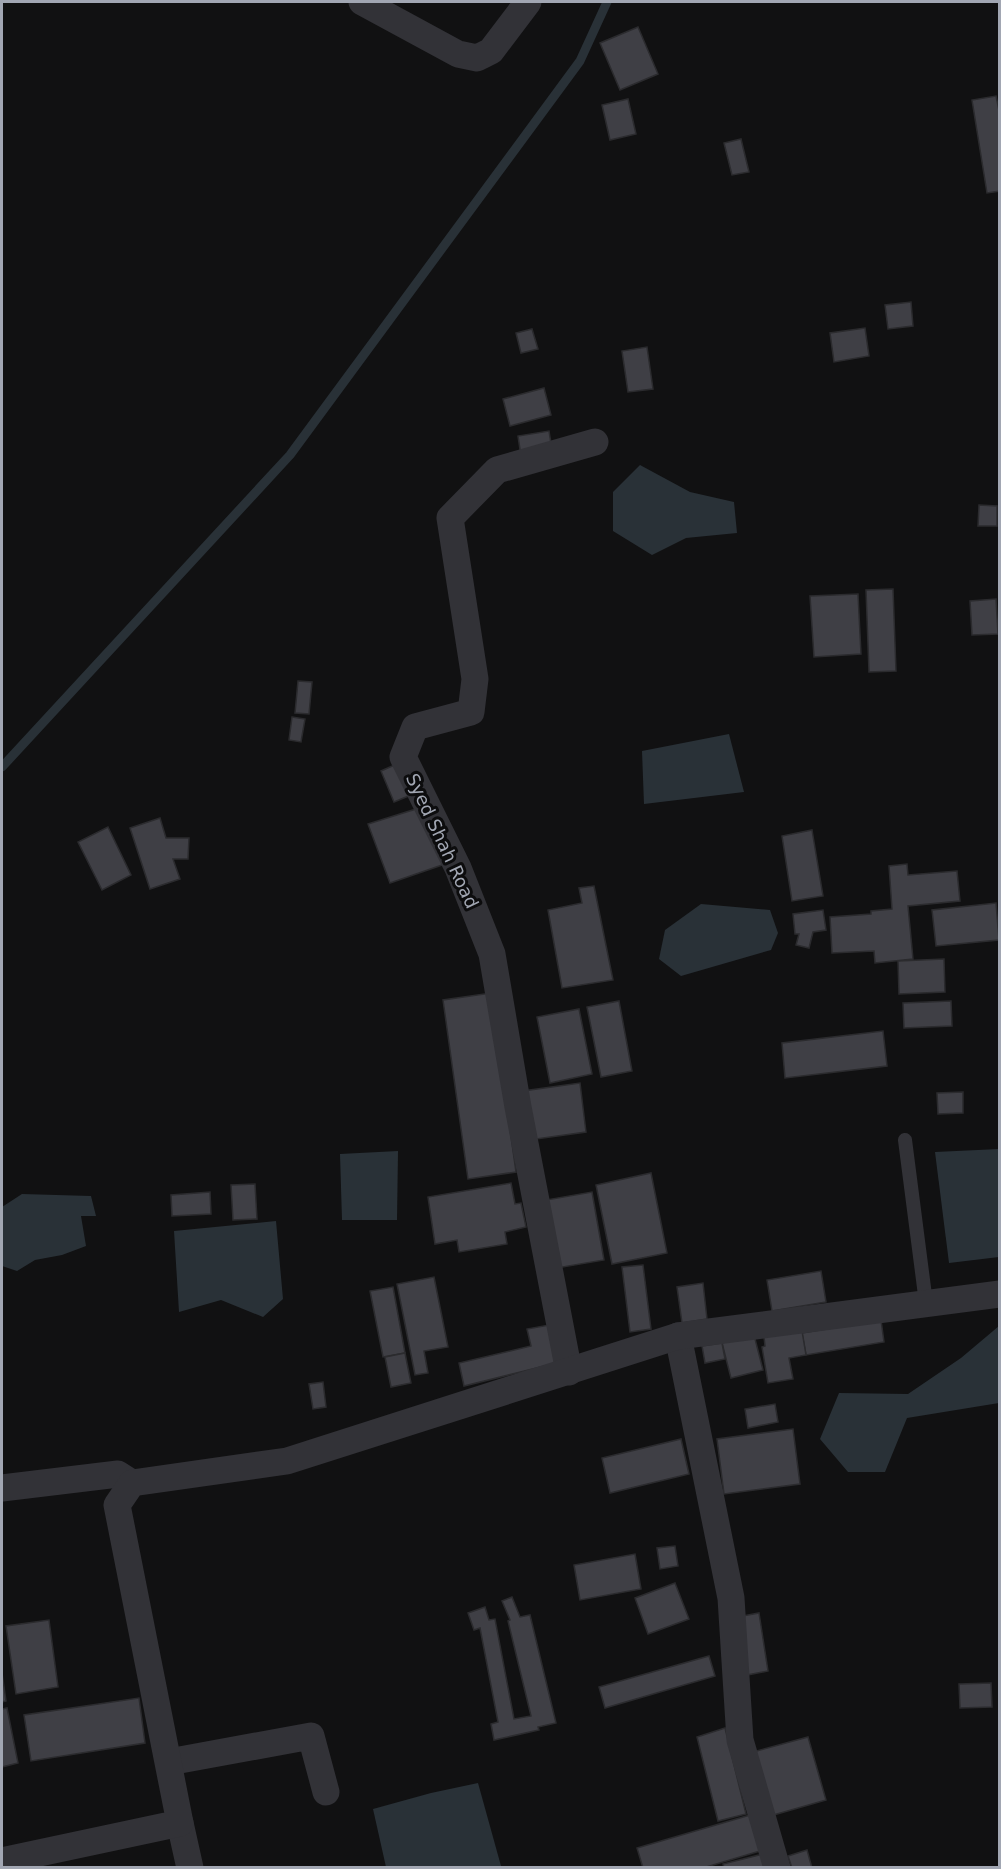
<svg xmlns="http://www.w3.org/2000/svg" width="1001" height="1869" font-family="'DejaVu Sans',sans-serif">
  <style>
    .water { fill: #293137 }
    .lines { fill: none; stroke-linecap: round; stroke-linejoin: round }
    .stream { stroke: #293137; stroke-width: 9 }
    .building { fill: #3f3f45; stroke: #2b2b2e; stroke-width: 1.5 }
    .lane { stroke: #323237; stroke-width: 14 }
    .street { stroke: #323237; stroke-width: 27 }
    .labels { text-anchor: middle; stroke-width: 6; stroke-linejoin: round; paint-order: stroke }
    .street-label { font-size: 18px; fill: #a2a7b3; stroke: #0c0c0d }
  </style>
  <rect width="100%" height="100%" fill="#111112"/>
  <!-- water -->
  <g class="water">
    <polygon points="640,465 690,492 734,502 737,533 686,538 652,555 613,531 613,492"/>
    <polygon points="729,734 744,792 644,804 642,751"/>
    <polygon points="701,904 770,910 778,933 771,950 681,976 659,959 665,930"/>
    <polygon points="999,1149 999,1257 949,1263 935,1152"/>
    <polygon points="398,1151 397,1220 342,1220 340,1154"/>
    <polygon points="22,1194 91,1196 96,1216 81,1216 86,1246 62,1255 35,1260 17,1271 2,1266 2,1207"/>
    <polygon points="276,1221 283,1299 263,1317 221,1300 179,1312 174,1231"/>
    <polygon points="999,1326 999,1403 907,1418 885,1472 848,1472 820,1439 839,1393 908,1394 961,1358"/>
    <polygon points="478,1783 501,1866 386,1867 373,1809 431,1793"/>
  </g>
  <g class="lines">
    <!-- stream -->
    <polyline class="stream" points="2,767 290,455 580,61 607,2"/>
  </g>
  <!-- building -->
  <g class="building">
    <polygon points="638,27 658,74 620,90 600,43"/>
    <polygon points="996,96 1000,115 1000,191 987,193 972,100"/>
    <polygon points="628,99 636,134 610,140 602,105"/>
    <polygon points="741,139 749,172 732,175 724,143"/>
    <polygon points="911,302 913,326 888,329 885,305"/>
    <polygon points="865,328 869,356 834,362 830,333"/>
    <polygon points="532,329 538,349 521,353 516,333"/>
    <polygon points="647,347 653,389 628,392 622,351"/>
    <polygon points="544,388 551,415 510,426 503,399"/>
    <polygon points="549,431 552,450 521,456 518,436"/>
    <polygon points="979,505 997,506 997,526 978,526"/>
    <polygon points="893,589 896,671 869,672 866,590"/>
    <polygon points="858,594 861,654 814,657 810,596"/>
    <polygon points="996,599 998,634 972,635 970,601"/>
    <polygon points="298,681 312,682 309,714 295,713"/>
    <polygon points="292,717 305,719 301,742 289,740"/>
    <polygon points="399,763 411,795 394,802 381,771"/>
    <polygon points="416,809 445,864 390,883 368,824"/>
    <polygon points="160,818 166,838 189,838 188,859 173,859 180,879 150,889 130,828"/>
    <polygon points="108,827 131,875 102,890 78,842"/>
    <polygon points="812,830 823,896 792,901 782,836"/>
    <polygon points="907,864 908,875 957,871 960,901 908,906 913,959 875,963 874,951 832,953 830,917 871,914 871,911 892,909 889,866"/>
    <polygon points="594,886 613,980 562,988 548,910 582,903 579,888"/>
    <polygon points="996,903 999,940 936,946 932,910"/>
    <polygon points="823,910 826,930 813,932 809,948 796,945 799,934 795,934 793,914"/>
    <polygon points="944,959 945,992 899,994 898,961"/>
    <polygon points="491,993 516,1172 468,1179 443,1000"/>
    <polygon points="619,1001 632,1071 601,1077 587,1007"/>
    <polygon points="951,1001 952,1026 904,1028 903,1003"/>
    <polygon points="579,1009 592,1074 550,1083 537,1017"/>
    <polygon points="883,1031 887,1066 785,1078 782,1043"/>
    <polygon points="580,1083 586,1132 529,1140 523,1091"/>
    <polygon points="963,1092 963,1113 938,1114 937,1093"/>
    <polygon points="651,1173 667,1253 612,1264 596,1185"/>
    <polygon points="511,1183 515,1204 521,1203 526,1227 505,1232 507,1244 459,1252 457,1240 435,1244 428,1197"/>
    <polygon points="255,1184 257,1219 233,1220 231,1185"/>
    <polygon points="210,1192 211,1214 172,1216 171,1195"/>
    <polygon points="592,1192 604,1260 557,1268 546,1200"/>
    <polygon points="643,1265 651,1329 630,1332 622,1267"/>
    <polygon points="821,1271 826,1302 772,1311 767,1280"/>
    <polygon points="434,1277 448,1347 424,1351 428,1373 415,1375 397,1284"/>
    <polygon points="703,1283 707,1319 682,1323 677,1287"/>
    <polygon points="393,1287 405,1353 383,1357 370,1291"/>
    <polygon points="881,1320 884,1342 806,1355 802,1333"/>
    <polygon points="549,1325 557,1363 464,1386 459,1363 531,1346 527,1329"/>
    <polygon points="802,1331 806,1355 789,1358 793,1379 768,1383 762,1347 765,1346 764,1337"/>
    <polygon points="754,1335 763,1370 731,1378 722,1343"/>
    <polygon points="722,1343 725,1359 705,1363 702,1346"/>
    <polygon points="405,1353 411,1383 391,1387 385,1357"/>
    <polygon points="323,1382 326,1407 313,1409 309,1384"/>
    <polygon points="775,1404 778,1422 748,1428 745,1409"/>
    <polygon points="793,1429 800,1484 724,1494 717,1439"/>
    <polygon points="681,1439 689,1474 610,1493 602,1458"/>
    <polygon points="675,1546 678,1566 660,1569 657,1548"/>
    <polygon points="635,1554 641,1589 580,1600 574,1565"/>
    <polygon points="675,1583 689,1619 648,1634 635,1598"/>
    <polygon points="512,1597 520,1617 530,1615 556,1723 538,1727 539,1730 494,1740 491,1724 498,1722 480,1628 474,1630 468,1613 485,1607 489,1620 495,1619 514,1719 531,1716 508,1621 510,1620 502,1601"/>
    <polygon points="759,1613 768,1671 747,1675 737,1617"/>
    <polygon points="49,1620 58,1687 16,1694 6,1626"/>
    <polygon points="709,1656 715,1676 605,1708 599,1687"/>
    <polygon points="2,1673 6,1701 2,1702"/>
    <polygon points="991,1683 992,1707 960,1708 959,1684"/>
    <polygon points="139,1698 145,1743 31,1761 24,1715"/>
    <polygon points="7,1708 18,1763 2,1767 2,1709"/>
    <polygon points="725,1728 746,1814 718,1821 697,1737"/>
    <polygon points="808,1737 826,1800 770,1816 753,1752"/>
    <polygon points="750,1815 760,1851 703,1868 643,1868 637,1848"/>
    <polygon points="807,1850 812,1868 792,1868 788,1856"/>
    <polygon points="763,1854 766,1868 724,1868 723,1864"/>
  </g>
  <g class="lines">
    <!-- lane -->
    <polyline class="lane" points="905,1140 926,1303"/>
    <!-- street -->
    <g class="street">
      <polyline points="362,2 458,54 477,58 491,51 528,2"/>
      <polyline points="678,1336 731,1598 740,1740 777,1868"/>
      <polyline points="569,1372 518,1107 492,954 458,868 403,757 415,727 471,712 475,679 450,518 497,470 595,442"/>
      <polyline points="2,1488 118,1474 132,1483"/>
      <polyline points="169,1762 311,1736 326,1792"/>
      <polyline points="180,1823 190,1868"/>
      <polyline points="2,1861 180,1823 117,1505 132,1483 287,1461 678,1336 1000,1294"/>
    </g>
  </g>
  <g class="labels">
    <!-- street labels -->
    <g class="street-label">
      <text transform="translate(442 841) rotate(65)" y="6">Syed Shah Road</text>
    </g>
  </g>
  <!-- border -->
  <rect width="1001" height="1869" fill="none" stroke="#a2a7b3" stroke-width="6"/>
</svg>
